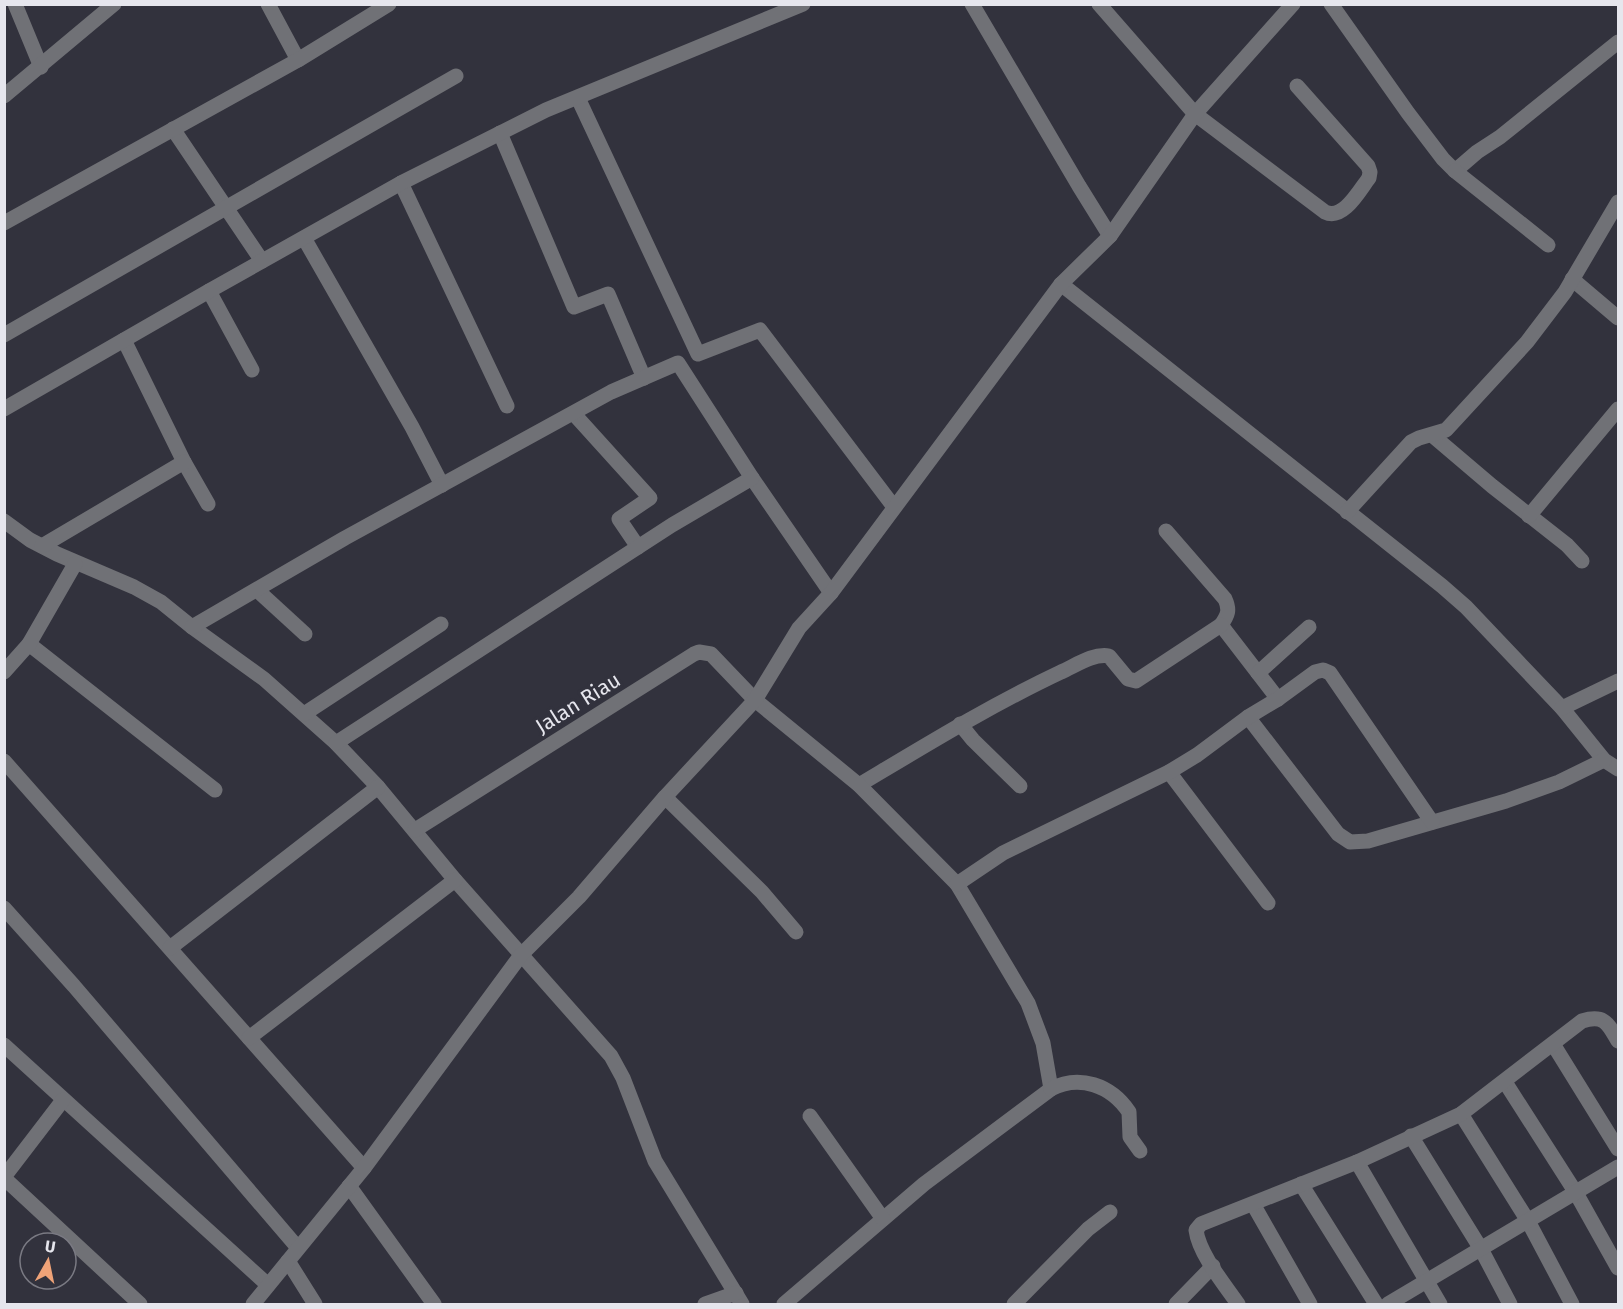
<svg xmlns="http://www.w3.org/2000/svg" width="1623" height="1309" font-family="'Fira Sans',sans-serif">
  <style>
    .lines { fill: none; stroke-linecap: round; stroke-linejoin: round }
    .minor { stroke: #707176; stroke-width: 15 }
    .labels { text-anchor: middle; stroke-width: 6; stroke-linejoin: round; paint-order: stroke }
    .street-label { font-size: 21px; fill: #e6e6ed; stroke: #32323d }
  </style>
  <rect width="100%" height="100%" fill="#32323d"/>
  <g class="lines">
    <!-- minor -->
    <g class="minor">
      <polyline points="15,4 41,67"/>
      <polyline points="268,4 298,60"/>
      <polyline points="972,4 1079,186 1110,236"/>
      <path d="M1099 4 1195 114 1325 212C1343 221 1359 191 1369 178L1370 172 1368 166 1297 86"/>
      <polyline points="1331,4 1408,113 1443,159 1455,171 1477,152 1500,137 1618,42"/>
      <polyline points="4,96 114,4"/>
      <polyline points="578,98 698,354 760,330 894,507"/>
      <polyline points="173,129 262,261"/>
      <polyline points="500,133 574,307 608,294 644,378"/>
      <polyline points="1455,171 1548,245"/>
      <polyline points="401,183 507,406"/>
      <polyline points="4,223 298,60 389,4"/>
      <polyline points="304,238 412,427 442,485"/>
      <polyline points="1572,279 1618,318"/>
      <polyline points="1061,284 1442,586 1466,607 1562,708 1604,760 1618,769"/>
      <polyline points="209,291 252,370"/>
      <polyline points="4,335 456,76"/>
      <polyline points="124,340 184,462 208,504"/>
      <polyline points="4,409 209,291 401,183 546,110 803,4"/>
      <polyline points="574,414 650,498 619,519 638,547"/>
      <polyline points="1432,435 1492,486 1567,545 1582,561"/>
      <polyline points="1347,512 1411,442 1419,438 1446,430 1527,342 1565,292 1618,202"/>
      <polyline points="1529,516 1618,409"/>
      <polyline points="4,521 30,540 57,554 134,587 161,602 192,627 264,679 336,743 378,787 455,880 611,1056 623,1078 655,1161 742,1304"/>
      <path d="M1166 531 1225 599C1230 610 1228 615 1221 625L1278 699"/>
      <polyline points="42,546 184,462"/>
      <polyline points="257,590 305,634"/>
      <polyline points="192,627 345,538 611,392 678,363 752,478 831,593"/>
      <polyline points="29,644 215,790"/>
      <polyline points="4,672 29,644 75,564"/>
      <polyline points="1258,673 1309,627"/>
      <polyline points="1562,708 1618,681"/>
      <polyline points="304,714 441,624"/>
      <polyline points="1248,717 1338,834 1350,842 1368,841 1506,801 1559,782 1604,760"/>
      <polyline points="960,724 973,740 1020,786"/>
      <polyline points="336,743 672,525 752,478"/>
      <polyline points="4,761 364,1168"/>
      <polyline points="1169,772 1268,903"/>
      <path d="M859 785C926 745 991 705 1061 672 1075 666 1093 653 1109 656L1128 679 1136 681 1221 625"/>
      <polyline points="665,797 762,892 796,932"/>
      <polyline points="415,830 694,654 699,652 711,654 755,700 859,785 957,884 1028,1003 1043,1043 1051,1089 924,1184 784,1304"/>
      <polyline points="957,884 1003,853 1169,772 1197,755 1248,717 1278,699 1315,672 1323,670 1330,673 1432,822"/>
      <polyline points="4,908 74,986 298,1248"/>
      <polyline points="170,948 378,787"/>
      <polyline points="249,1038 455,880"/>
      <polyline points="1553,1044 1618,1149"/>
      <polyline points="4,1045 268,1285"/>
      <polyline points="1505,1082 1576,1193 1618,1268"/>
      <path d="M1051 1089C1079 1074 1111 1085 1129 1112L1130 1137 1140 1151"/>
      <polyline points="1461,1114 1528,1221 1572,1304"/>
      <polyline points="810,1116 883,1219"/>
      <polyline points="1411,1136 1481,1249 1510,1304"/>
      <polyline points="1357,1162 1440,1304"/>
      <polyline points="4,1177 63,1100"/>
      <polyline points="4,1178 140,1304"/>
      <polyline points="1301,1184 1376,1304"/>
      <polyline points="349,1186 434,1304"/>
      <polyline points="1253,1204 1310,1304"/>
      <polyline points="288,1261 315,1304"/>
      <polyline points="253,1304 364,1168 521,955 579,897 665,797 755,700 799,628 831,593 1061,284 1110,236 1195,114 1293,4"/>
      <polyline points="705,1304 736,1293"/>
      <polyline points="1014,1304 1088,1229 1110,1212"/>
      <polyline points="1176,1304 1213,1266"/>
      <path d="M1238 1304C1225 1285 1199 1254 1196 1230L1201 1224 1357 1162 1461 1114 1582 1021C1605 1014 1608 1024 1618 1041"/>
      <polyline points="1388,1304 1618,1167"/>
    </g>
  </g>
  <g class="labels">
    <!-- street labels -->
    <g class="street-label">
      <text transform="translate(578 703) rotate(-32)" y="7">Jalan Riau</text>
    </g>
  </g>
  <!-- border -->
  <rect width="1623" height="1309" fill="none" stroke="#e6e6ed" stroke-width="12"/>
  <!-- north arrow -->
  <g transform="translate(48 1261) rotate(9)"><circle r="28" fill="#32323d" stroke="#7a7a83" stroke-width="1.5"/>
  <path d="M0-4.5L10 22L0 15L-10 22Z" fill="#efa378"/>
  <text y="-9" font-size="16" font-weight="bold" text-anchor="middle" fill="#e6e6ed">U</text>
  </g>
</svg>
